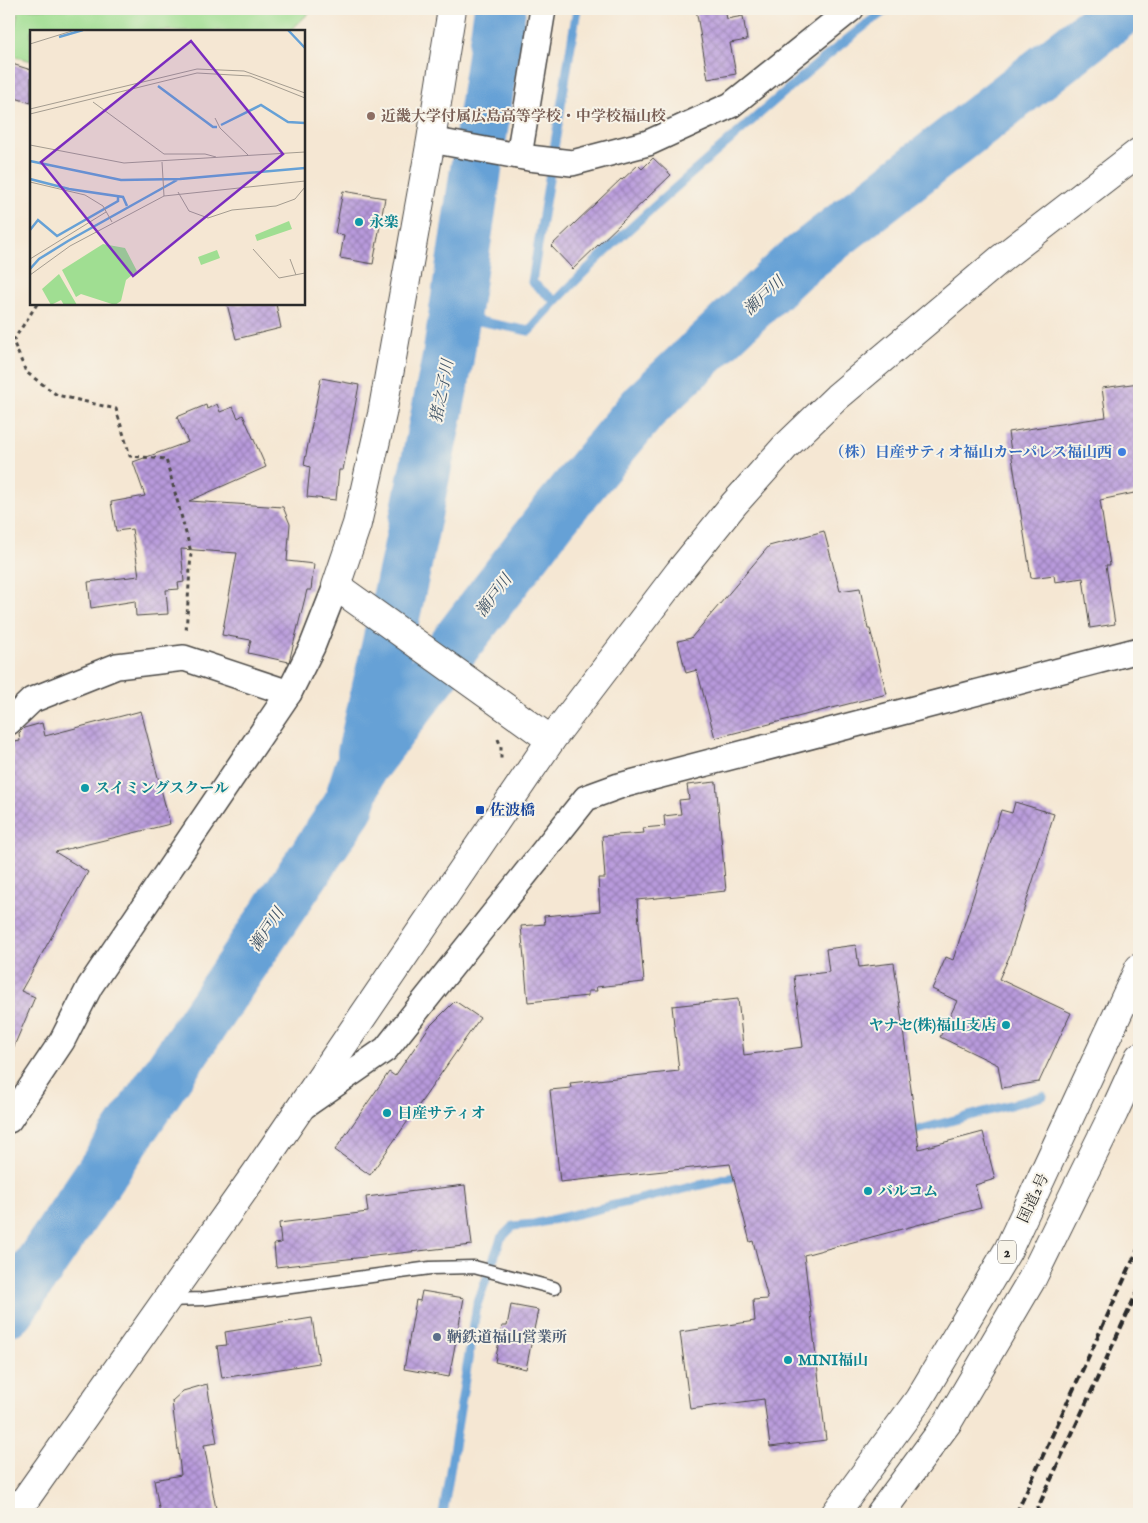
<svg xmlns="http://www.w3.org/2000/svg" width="1148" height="1523" font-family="'IM FELL English','Noto Serif JP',serif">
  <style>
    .pitch { fill: #a0de92; stroke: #66845e }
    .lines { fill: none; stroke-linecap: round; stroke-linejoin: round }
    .stream { stroke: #66a1d6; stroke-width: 9 }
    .river { stroke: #66a1d6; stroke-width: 52 }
    .building { fill: url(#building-cross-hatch) }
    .lane-casing { stroke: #494744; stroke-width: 15 }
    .street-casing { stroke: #494744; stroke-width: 28 }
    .secondary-casing { stroke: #494744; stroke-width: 30 }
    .highway-casing { stroke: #494744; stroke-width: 30 }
    .path { stroke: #494744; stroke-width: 3; stroke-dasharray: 4 4; stroke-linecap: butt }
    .lane { stroke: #fff; stroke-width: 12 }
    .street { stroke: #fff; stroke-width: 25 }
    .secondary { stroke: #fff; stroke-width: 28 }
    .highway { stroke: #fff; stroke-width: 28 }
    .rail { stroke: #2b2b2b; stroke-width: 4; stroke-dasharray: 8 4; stroke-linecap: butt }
    .education-dot { fill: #8d6e63; stroke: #f7f3e8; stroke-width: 2 }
    .culture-dot { fill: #0f9aa8; stroke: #f7f3e8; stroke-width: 2 }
    .shop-dot { fill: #3f7fe0; stroke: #f7f3e8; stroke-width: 2 }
    .transit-dot { fill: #1a4fb4; stroke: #f7f3e8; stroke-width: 2 }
    .service-dot { fill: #5c6f8a; stroke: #f7f3e8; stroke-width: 2 }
    .labels { text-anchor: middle; stroke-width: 4; stroke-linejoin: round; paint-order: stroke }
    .shield { fill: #f7f3e8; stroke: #686764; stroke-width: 1 }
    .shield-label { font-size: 14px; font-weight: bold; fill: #2b2b2b }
    .education-label { font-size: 15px; font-weight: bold; fill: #785e54; stroke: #f7f3e8; text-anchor: start }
    .culture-label { font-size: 15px; font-weight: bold; fill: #0d838f; stroke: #f7f3e8; text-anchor: start }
    .shop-label { font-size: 15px; font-weight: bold; fill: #366cbe; stroke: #f7f3e8; text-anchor: end }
    .transit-label { font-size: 15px; font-weight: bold; fill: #164399; stroke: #f7f3e8; text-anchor: start }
    .street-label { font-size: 15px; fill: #2b2b2b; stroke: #f7f3e8 }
    .service-label { font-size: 15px; font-weight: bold; fill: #4e5e75; stroke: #f7f3e8; text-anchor: start }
    .water-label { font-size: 16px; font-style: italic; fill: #405467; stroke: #f7f3e8 }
    .inset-river { fill: none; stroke: #66a1d6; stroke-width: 2.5 }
    .inset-road { fill: none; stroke: #a49c90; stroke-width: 1 }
    .view { fill: #7b2cbf; fill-opacity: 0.15; stroke: #7b2cbf; stroke-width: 2.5 }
    .inset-edge { fill: none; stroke: #2b2b2b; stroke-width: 2.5 }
  </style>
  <defs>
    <pattern id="building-cross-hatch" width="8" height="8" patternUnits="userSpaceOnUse" patternTransform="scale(1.25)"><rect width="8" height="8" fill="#b89adc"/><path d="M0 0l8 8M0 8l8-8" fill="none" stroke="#967eb3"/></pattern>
  </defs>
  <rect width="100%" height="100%" fill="#f7f3e8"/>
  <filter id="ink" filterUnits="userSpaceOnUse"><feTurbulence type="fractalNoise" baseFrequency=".02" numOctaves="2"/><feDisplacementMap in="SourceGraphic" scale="10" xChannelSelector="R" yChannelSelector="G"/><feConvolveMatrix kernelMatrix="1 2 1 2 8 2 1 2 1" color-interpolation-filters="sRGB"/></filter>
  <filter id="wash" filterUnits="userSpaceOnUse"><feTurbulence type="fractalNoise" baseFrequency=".0096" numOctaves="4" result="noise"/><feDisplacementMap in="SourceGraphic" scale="20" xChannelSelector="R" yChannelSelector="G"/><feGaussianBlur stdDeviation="1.12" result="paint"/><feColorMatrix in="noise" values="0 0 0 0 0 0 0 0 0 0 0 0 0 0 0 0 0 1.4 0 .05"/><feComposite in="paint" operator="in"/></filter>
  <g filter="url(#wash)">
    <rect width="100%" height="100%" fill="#f5e7d3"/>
    <!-- pitch -->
    <polygon class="pitch" points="19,9 313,9 290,31 31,31 31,61 9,54"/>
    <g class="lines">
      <!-- stream -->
      <g class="stream">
        <polyline points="555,301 532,282 577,9"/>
        <path d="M454 316 529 331C588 263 661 200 730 140 781 95 832 49 887 9"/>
        <polyline points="906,1133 1043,1096"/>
        <polyline points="443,1514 477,1305 501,1238 513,1226 534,1224 743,1175"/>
      </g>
      <!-- river -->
      <g class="river">
        <polyline points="363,753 407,559 448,358 500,9"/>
        <polyline points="9,1310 348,807 360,769 552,518 644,407 791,268 1123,9"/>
      </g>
    </g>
    <g id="blocks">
      <!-- building -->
      <g class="building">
        <polygon points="696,9 725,9 727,19 743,16 747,40 730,43 736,74 708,79"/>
        <polygon points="9,63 31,70 31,103 9,96"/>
        <polygon points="653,158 671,175 573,269 551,246 621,179 622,180 638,165 642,169"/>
        <polygon points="343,191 385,198 373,264 340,258 344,235 335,233"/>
        <polygon points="227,304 276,304 281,328 236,339"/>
        <polygon points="321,378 359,385 343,470 339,470 336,500 307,497 310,467 304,465"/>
        <polygon points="1139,383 1139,492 1100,500 1110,565 1106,565 1115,624 1090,628 1083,578 1055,582 1054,575 1031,578 1008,432 1106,417 1102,388"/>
        <polygon points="217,404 220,412 233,407 238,418 243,415 266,467 189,501 283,507 290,524 287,561 314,564 311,590 307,590 289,662 248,653 251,640 222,635 237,553 181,549 184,582 178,583 179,589 166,590 168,614 136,616 135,601 91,608 88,582 139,576 132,529 116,531 111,502 145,496 133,462 188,442 177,417 206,405 207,409"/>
        <polygon points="824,531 840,591 860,588 868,629 870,629 887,694 715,738 697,670 686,673 678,641 691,638 769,546"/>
        <polygon points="141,711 170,824 55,852 88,872 21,991 35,997 9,1058 9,758 14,757 10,743 20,741 19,733 24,728 42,723 45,736"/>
        <polygon points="716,782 726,891 637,900 644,982 596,987 597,991 588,991 588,996 528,1002 521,926 545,924 544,916 600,911 598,878 605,878 602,836 644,833 643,828 665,826 664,816 681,814 679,800 689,799 687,785"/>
        <polygon points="1015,802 1054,814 1009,957 999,979 1071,1013 1039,1082 1002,1088 998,1065 940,1037 957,1001 932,989 946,957 953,960 1001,810 1012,813"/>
        <polygon points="856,945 859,967 894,963 919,1149 983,1132 995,1179 975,1185 981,1208 804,1255 826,1440 770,1447 764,1399 690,1409 680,1332 755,1321 753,1300 768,1299 753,1241 750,1242 730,1164 560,1182 550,1090 571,1088 570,1083 679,1071 672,1006 738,999 744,1055 803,1047 794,976 829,972 826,949"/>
        <polygon points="455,1001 480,1018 370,1175 335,1150 389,1072 395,1076 429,1027"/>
        <polygon points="465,1185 472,1245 276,1267 274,1244 281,1243 279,1223 368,1212 366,1197"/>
        <polygon points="422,1291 464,1298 449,1377 404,1369 416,1300 420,1301"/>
        <polygon points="511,1305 538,1310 526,1369 495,1362 502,1326 507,1326"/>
        <polygon points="312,1318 319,1363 222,1378 217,1346 227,1345 225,1332"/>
        <polygon points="207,1384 217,1443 204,1445 217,1514 160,1514 154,1480 181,1475 172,1401 183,1391"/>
      </g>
    </g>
  </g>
  <g filter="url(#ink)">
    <use href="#blocks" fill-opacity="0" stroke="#494744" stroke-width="1"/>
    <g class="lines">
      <defs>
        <polyline id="lane" points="166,1300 203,1299 430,1268 474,1267 554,1288"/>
        <g id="street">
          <polyline points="431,140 529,158 572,163 648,143 731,105 851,9"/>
          <polyline points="519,156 543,9"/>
          <polyline points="9,722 32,700 117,666 184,658 289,693"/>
          <polyline points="304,1106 386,1049 586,798 619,786 1139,650"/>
          <polyline points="9,1120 62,1041 90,986 289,693 312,647 336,586"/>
        </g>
        <g id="secondary">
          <polyline points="452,9 431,140 382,414 357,524 336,586 551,740"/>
          <polyline points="15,1514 256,1173 551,740 679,572 734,504 785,447 837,397 1003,257 1139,152"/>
        </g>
        <g id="highway">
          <polyline points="835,1514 919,1399 1008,1250 1139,968"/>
          <polyline points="880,1514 948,1422 1032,1279 1114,1112 1139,1057"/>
        </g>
      </defs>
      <!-- lane casing -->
      <use href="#lane" class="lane-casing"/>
      <!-- street casing -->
      <use href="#street" class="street-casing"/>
      <!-- secondary casing -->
      <use href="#secondary" class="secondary-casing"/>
      <!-- highway casing -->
      <use href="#highway" class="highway-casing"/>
      <!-- path -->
      <g class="path">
        <polyline points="37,304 13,341 26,372 57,395 116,409 130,456 166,459 191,552 186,633"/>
        <polyline points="498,739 501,747 501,762"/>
      </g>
      <!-- lane -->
      <use href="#lane" class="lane"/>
      <!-- street -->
      <use href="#street" class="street"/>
      <!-- secondary -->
      <use href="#secondary" class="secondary"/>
      <!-- highway -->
      <use href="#highway" class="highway"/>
      <!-- rail -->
      <g class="rail">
        <polyline points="1016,1514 1139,1247"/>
        <polyline points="1035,1514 1139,1288"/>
      </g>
    </g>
  </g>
  <!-- markers -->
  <circle class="education-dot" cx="371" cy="116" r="5"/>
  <g class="culture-dot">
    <circle cx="359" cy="222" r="5"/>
    <circle cx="85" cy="788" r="5"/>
    <circle cx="1006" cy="1025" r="5"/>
    <circle cx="387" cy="1113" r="5"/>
    <circle cx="868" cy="1191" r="5"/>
    <circle cx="788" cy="1360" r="5"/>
  </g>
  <circle class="shop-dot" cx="1122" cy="452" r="5"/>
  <rect class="transit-dot" x="475" y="805" width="10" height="10" rx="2.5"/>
  <circle class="service-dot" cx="437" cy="1337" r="5"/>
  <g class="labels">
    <!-- shield labels -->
    <rect class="shield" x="998" y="1240.5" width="18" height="23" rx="4"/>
    <g class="shield-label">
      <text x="1007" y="1257">2</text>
    </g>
    <!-- education labels -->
    <g class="education-label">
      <text x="381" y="121">近畿大学付属広島高等学校・中学校福山校</text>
    </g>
    <!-- culture labels -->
    <g class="culture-label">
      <text x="369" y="227">永楽</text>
      <text x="95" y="793">スイミングスクール</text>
      <text x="996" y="1030" text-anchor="end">ヤナセ(株)福山支店</text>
      <text x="397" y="1118">日産サティオ</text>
      <text x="878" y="1196">バルコム</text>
      <text x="798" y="1365">MINI福山</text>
    </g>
    <!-- shop labels -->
    <g class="shop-label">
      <text x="1112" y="457">（株）日産サティオ福山カーパレス福山西</text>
    </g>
    <!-- transit labels -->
    <g class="transit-label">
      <text x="490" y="815">佐波橋</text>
    </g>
    <!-- street labels -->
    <g class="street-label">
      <text transform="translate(1033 1198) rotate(-65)" y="5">国道2号</text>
    </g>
    <!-- service labels -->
    <g class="service-label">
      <text x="447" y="1342">鞆鉄道福山営業所</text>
    </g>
    <!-- water labels -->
    <g class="water-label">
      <text transform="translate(763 295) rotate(-43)" y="6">瀬戸川</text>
      <text transform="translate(441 391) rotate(-79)" y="6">猪之子川</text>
      <text transform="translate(493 595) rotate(-53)" y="6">瀬戸川</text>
      <text transform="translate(266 929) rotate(-56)" y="6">瀬戸川</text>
    </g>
  </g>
  <!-- overview -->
  <g transform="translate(30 30)">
    <rect width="275" height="275" fill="#f5e7d3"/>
    <path d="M259 191 262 199 227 211 225 205ZM73 214 95 218 107 241 96 250 91 271 85 275 51 264 46 267 32 240ZM187 220 190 228 171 235 168 227ZM29 244 47 275H34L31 270 21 275 12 259Z" fill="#a0de92"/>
    <path class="inset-river" d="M258 0 275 18M29 7 53 0M128 56 183 97H187M191 95 231 75 258 92 275 93M0 131 91 150 150 149 275 138M0 149 39 159 93 167 97 176M0 200 8 190 27 206 88 171V167M0 239 9 229 38 211 147 150"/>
    <path class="inset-road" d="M0 14 45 0M63 72 134 124H175L186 127M0 79 167 39 214 41 275 63M0 84 167 43 220 46 275 68M185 88 190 98 218 125M0 115 94 133 275 122M132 132 134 166M0 152 55 165 73 176 82 192M148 162 159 181 178 188 202 180 246 176 265 169 275 157M223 219 249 248 275 243M0 229 76 182M260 229 266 245M0 245 40 216 134 166 275 151"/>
    <path class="view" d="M161 11 253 124 103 246 11 132Z"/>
    <rect width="275" height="275" class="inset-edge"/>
  </g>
  <!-- margin -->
  <rect width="1148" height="1523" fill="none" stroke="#f7f3e8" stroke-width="30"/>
</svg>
